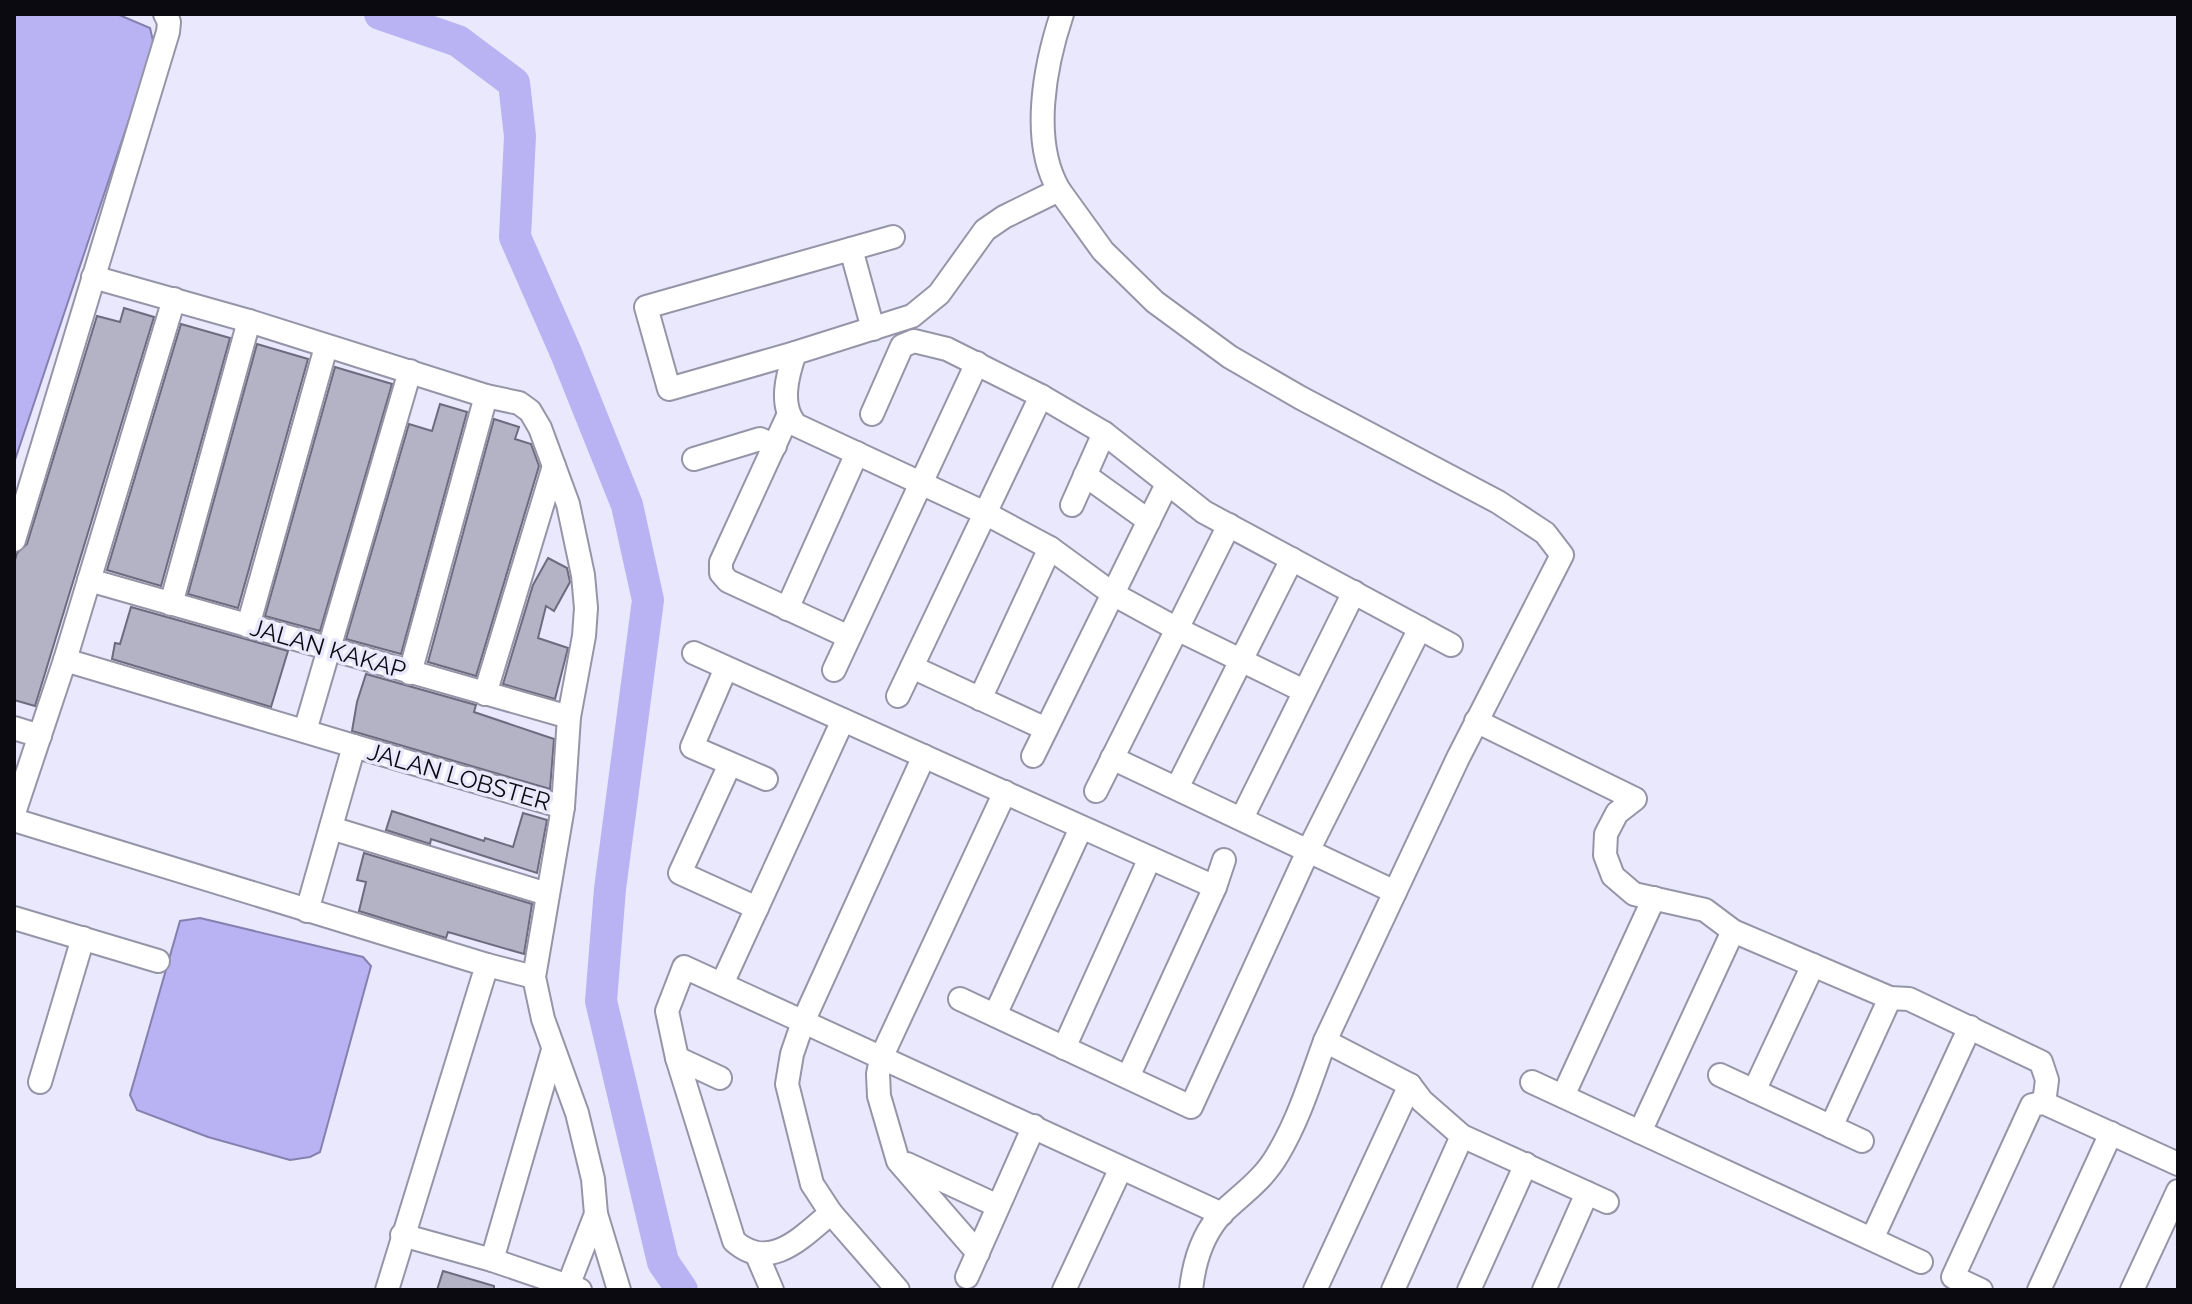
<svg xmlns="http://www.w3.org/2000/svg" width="2192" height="1304" font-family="Raleway,sans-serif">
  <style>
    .water { fill: #b9b3f3; stroke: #8580af; stroke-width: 2 }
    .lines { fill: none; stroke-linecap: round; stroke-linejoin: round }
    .river { stroke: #b9b3f3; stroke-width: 32 }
    .building { fill: #b4b3c6; stroke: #6d6b7d; stroke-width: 2 }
    .street-casing { stroke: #9695a8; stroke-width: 26 }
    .street { stroke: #fff; stroke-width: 22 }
    .labels { text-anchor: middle; stroke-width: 7; stroke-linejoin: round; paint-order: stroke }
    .street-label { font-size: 24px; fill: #0b0a11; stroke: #e9e8fd }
  </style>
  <rect width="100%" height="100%" fill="#e9e8fd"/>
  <!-- water -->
  <g class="water">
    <polygon points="14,14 117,14 150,28 154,45 14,463"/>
    <polygon points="200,918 363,957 371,966 320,1152 310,1157 290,1160 208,1137 137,1110 130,1095 180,921"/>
  </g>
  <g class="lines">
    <!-- river -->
    <polyline class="river" points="380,14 458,41 514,83 520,136 515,237 566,353 627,505 648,600 610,889 601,1001 663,1262 682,1290"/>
  </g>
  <!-- building -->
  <g class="building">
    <polygon points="124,308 154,317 35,706 14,700 14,564 17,553 27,544 97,316 120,322"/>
    <polygon points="181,324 230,338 161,586 107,570"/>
    <polygon points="257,344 308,359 238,608 188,594"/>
    <polygon points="335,367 392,384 320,631 265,616"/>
    <polygon points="440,404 467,412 401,654 346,639 409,424 432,431"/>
    <polygon points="494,419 519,427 515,439 531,444 539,466 476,676 428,662"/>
    <polygon points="548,558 567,568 570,582 554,611 546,606 538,638 568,648 555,699 503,684 533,585"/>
    <polygon points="131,607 288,651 271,707 112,659 115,643 120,644"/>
    <polygon points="366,674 476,705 474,712 554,739 550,789 352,731 357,702"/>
    <polygon points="392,811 484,841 485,838 513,847 523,813 547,820 537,873 431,839 430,844 386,830"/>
    <polygon points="364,853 532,904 524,954 448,932 446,938 359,911 366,882 357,880"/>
    <polygon points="443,1271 494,1286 494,1290 437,1290"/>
  </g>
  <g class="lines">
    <defs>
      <g id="street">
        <path d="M1062 14C1045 65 1030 141 1059 190L1004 217 985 230 939 294 912 316 795 353C787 376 779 406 796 425L985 513 1050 548 1113 594 1177 629 1304 691"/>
        <polyline points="1059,190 1103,251 1155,302 1230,357 1301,398 1498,502 1545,533 1562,555 1458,758 1395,892"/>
        <polyline points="851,249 873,329"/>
        <polyline points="93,277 249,321 486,396 519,403 530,411 540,428 568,504 583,575 586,608 584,636 569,717 563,807 534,977 543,1019 577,1113 593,1179 596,1214 619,1290"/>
        <polyline points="795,353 669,389 646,307 893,237"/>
        <polyline points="872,414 902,346 914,341 947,349 1041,396 1104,433 1204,512 1451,645"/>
        <polyline points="788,416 721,562 721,573 728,581 849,637"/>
        <polyline points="694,459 760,439 775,446"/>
        <polyline points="1085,475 1149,521"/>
        <polyline points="1072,505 1104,433"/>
        <polyline points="14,540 168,32 169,22 165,14"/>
        <polyline points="89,580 569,717"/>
        <polyline points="171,604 249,321"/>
        <polyline points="787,609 857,453"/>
        <polyline points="248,626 326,347"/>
        <polyline points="694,653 1215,887"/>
        <polyline points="65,660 174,299"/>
        <polyline points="912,667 1046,729"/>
        <polyline points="726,668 692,747 766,779"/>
        <polyline points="834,670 977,363"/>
        <polyline points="410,673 486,396"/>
        <polyline points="485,694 554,466"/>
        <polyline points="898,696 1041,396"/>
        <polyline points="980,699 1050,548"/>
        <polyline points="1476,721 1635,799 1617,813 1606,834 1605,855 1613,876 1634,894 1705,910 1733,931 1890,998 1909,999 2041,1062 2047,1080 2044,1103"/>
        <polyline points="14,728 40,736"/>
        <polyline points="305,731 410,371"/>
        <polyline points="354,746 563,807"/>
        <polyline points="1033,756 1167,484"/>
        <polyline points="1112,758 1395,892 1325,1041 1410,1085 1422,1101 1462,1136 1607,1202"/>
        <polyline points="730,764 680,873 757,908"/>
        <polyline points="1177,788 1292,559"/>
        <polyline points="1096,791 1229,525"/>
        <polyline points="14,813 65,660 354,746 307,911"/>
        <polyline points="1242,818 1354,592"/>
        <polyline points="14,820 487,965 387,1290"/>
        <polyline points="331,828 547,894"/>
        <polyline points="14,918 158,961"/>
        <polyline points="487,965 534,977"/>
        <polyline points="722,984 843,720"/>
        <polyline points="960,999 1191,1107 1309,849 1420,628"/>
        <polyline points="995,1015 1081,828"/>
        <polyline points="1064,1048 1150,858"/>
        <path d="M677 1058 734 1241C770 1273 803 1236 831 1213"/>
        <polyline points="1720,1075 1862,1141"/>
        <polyline points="1128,1077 1215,887 1224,860"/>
        <polyline points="720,1078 677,1058 667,1011 684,967 1222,1214"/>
        <polyline points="40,1082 83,938"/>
        <polyline points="1532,1082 1921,1262"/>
        <polyline points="1754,1091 1813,965"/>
        <polyline points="1563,1096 1654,898"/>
        <polyline points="1831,1127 1890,998"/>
        <polyline points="1640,1132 1733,931"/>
        <polyline points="907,1164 998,1206"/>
        <polyline points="402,1235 492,1260 580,1290"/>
        <polyline points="1872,1239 1970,1027"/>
        <polyline points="978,1253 898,1161 879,1096 878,1074 881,1058 1005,792"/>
        <polyline points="757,1255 772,1290"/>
        <polyline points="492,1260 553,1050"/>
        <polyline points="967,1277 1034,1126"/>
        <polyline points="568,1286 596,1214"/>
        <polyline points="898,1290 831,1213 812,1184 787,1084 792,1054 803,1022 924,756"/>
        <polyline points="1064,1290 1121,1168"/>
        <path d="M1191 1290C1194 1261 1202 1234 1223 1212 1243 1193 1264 1179 1278 1154 1299 1119 1311 1079 1325 1041"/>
        <polyline points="1315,1290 1410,1085"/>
        <polyline points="1393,1290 1462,1136"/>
        <polyline points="1469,1290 1526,1164"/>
        <polyline points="1544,1290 1587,1193"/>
        <polyline points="1981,1290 1953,1277 2032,1105 2044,1103 2178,1164"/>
        <polyline points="2039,1290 2111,1133"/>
        <polyline points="2132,1290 2178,1191"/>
      </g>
    </defs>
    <!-- street casing -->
    <use href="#street" class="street-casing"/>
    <!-- street -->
    <use href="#street" class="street"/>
  </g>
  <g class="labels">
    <!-- street labels -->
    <g class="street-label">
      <text transform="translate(328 649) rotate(16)" y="8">JALAN KAKAP</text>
      <text transform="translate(459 777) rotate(16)" y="8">JALAN LOBSTER</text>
    </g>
  </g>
  <!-- border -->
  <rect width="2192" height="1304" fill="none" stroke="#0b0a11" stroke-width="32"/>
</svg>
